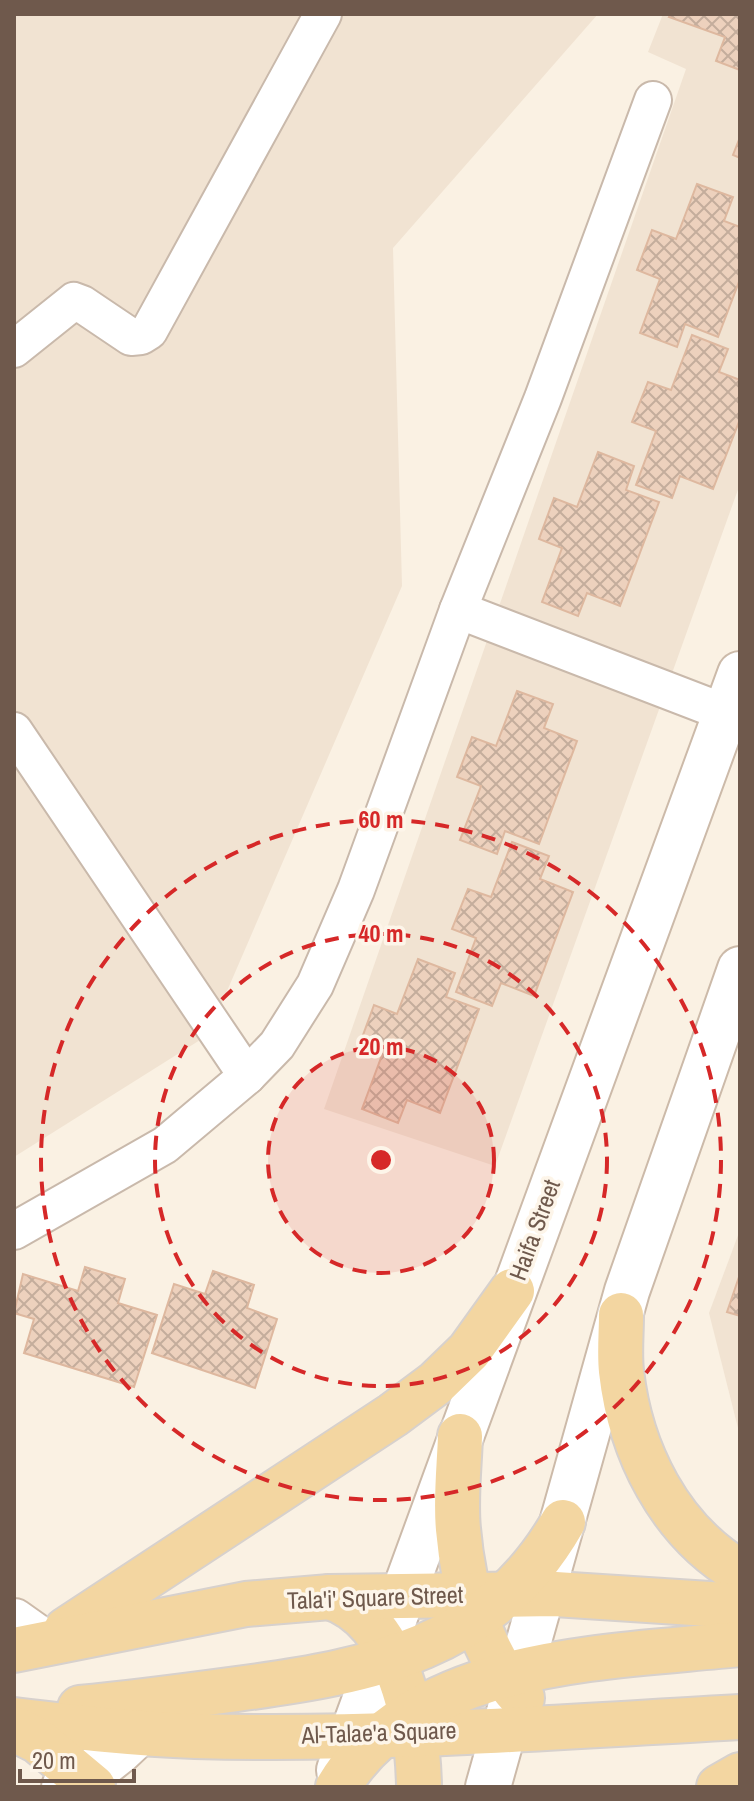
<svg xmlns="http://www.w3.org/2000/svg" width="754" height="1801" font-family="'Archivo Narrow',sans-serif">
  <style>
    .residential { fill: #f1e3d2 }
    .building { fill: url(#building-cross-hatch); stroke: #deb89f; stroke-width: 2 }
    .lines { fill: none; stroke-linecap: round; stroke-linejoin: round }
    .street-casing { stroke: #c9b9ab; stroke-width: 40 }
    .secondary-casing { stroke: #ccbaa9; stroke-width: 48 }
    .primary-casing { stroke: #d7d1cd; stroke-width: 48 }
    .street { stroke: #fff; stroke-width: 36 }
    .secondary { stroke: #fff; stroke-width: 44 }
    .primary { stroke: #f3d6a1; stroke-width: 44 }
    .ring { fill: none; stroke: #d62828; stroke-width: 4; stroke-dasharray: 14 10 }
    .labels { text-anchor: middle; stroke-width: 7; stroke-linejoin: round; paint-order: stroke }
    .street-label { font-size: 24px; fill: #6f594c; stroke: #fdf5e9 }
    .centre { fill: #d62828; stroke: #fdf5e9; stroke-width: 4 }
    .ring-label { font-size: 24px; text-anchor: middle; font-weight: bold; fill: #d62828; stroke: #fdf5e9; stroke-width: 7; stroke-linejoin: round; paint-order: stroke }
  </style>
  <defs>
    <pattern id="building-cross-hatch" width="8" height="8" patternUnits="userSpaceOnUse" patternTransform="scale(2)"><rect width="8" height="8" fill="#edd1bd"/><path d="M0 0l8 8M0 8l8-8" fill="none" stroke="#c4ad9c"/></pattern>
  </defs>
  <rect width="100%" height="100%" fill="#faf1e3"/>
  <!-- residential -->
  <g class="residential">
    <polygon points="14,14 598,14 393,248 402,586 208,1035 14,1157"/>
    <polygon points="663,14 740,14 740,484 495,1166 324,1109 686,69 648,52"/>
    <polygon points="740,1230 740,1436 709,1313"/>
  </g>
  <!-- building -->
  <g class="building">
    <polygon points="671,14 740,14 740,70 716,61 725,37 669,17"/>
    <polygon points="740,137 740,158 733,155"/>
    <polygon points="697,184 733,197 724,221 740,227 740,279 718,337 685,324 677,347 640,333 660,279 637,270 652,230 676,239"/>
    <polygon points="692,335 728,349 719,372 740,380 740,419 713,489 680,476 672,498 636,485 656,431 632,422 648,382 671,390"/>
    <polygon points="598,452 634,466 626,490 659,502 620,606 587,593 578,616 542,602 562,548 539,539 554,498 577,507"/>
    <polygon points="517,691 553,704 544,728 577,741 539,844 505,831 497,854 460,840 481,786 457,777 472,737 496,746"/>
    <polygon points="512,842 549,856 540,879 573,892 534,996 501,983 492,1006 456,992 476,938 452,929 468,889 491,897"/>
    <polygon points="418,959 455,973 446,997 479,1009 440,1113 407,1100 398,1123 362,1109 382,1055 359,1046 374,1005 397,1014"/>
    <polygon points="85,1267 125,1279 118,1303 157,1315 134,1387 24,1353 34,1319 14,1313 23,1274 78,1291"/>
    <polygon points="213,1271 254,1285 247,1308 277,1319 255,1388 152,1353 174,1284 205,1294"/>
    <polygon points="740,1274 740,1316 727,1312"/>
  </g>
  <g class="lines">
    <defs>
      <g id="street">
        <polyline points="14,349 74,301 82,304 131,337 141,336 149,331 323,14"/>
        <polyline points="458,610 726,713"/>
        <polyline points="14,731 247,1076"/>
        <polyline points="14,1231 165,1145 247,1076 277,1045 315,985 356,890 458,610 543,398 653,100"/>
      </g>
      <g id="secondary">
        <polyline points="14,1621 45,1643"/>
        <polyline points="339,1770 740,674"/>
        <path d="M64 1787C101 1769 132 1745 156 1711"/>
        <polyline points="488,1787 627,1291 740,969"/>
      </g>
      <g id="primary">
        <path d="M621 1315C621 1333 619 1353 621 1371 630 1451 669 1530 740 1572"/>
        <path d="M460 1436C459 1467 455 1499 458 1529 463 1587 481 1655 522 1698"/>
        <path d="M330 1597C399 1620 418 1724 419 1787"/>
        <polyline points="66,1630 393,1415 436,1383 469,1351 512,1291"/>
        <polyline points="14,1650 246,1604 330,1597 555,1594 740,1606"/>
        <path d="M80 1708C133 1703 185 1696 237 1689 371 1671 491 1649 563 1522"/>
        <path d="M14 1720C74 1727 134 1734 195 1736 377 1741 559 1727 740 1717"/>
        <polyline points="14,1729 38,1741 93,1787"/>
        <path d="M338 1787C416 1657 606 1658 740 1644"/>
        <polyline points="719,1787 740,1775"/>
      </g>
    </defs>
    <!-- street casing -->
    <use href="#street" class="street-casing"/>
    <!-- secondary casing -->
    <use href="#secondary" class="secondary-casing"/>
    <!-- primary casing -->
    <use href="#primary" class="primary-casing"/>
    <!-- street -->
    <use href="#street" class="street"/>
    <!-- secondary -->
    <use href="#secondary" class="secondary"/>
    <!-- primary -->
    <use href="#primary" class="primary"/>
  </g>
  <!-- distance rings -->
  <circle cx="381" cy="1160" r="113" fill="#d62828" fill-opacity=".12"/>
  <g class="ring">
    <circle cx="381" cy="1160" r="113"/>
    <circle cx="381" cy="1160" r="226"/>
    <circle cx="381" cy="1160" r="340"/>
  </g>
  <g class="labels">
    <!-- street labels -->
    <g class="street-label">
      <text transform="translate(535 1230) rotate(-70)" y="8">Haifa Street</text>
      <text transform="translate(375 1598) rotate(-2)" y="8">Tala'i' Square Street</text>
      <text transform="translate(379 1733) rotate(-2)" y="8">Al-Talae'a Square</text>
    </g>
  </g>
  <circle cx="381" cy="1160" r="12" class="centre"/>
  <g class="ring-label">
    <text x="381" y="828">60 m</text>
    <text x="381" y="942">40 m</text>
    <text x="381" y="1055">20 m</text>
  </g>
  <!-- border -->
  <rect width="754" height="1801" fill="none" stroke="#6f594c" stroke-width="32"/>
  <!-- scale -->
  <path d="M20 1769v12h114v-12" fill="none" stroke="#6f594c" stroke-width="4"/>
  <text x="32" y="1769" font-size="24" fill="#6f594c" stroke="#fdf5e9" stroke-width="6" paint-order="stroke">20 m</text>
</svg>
